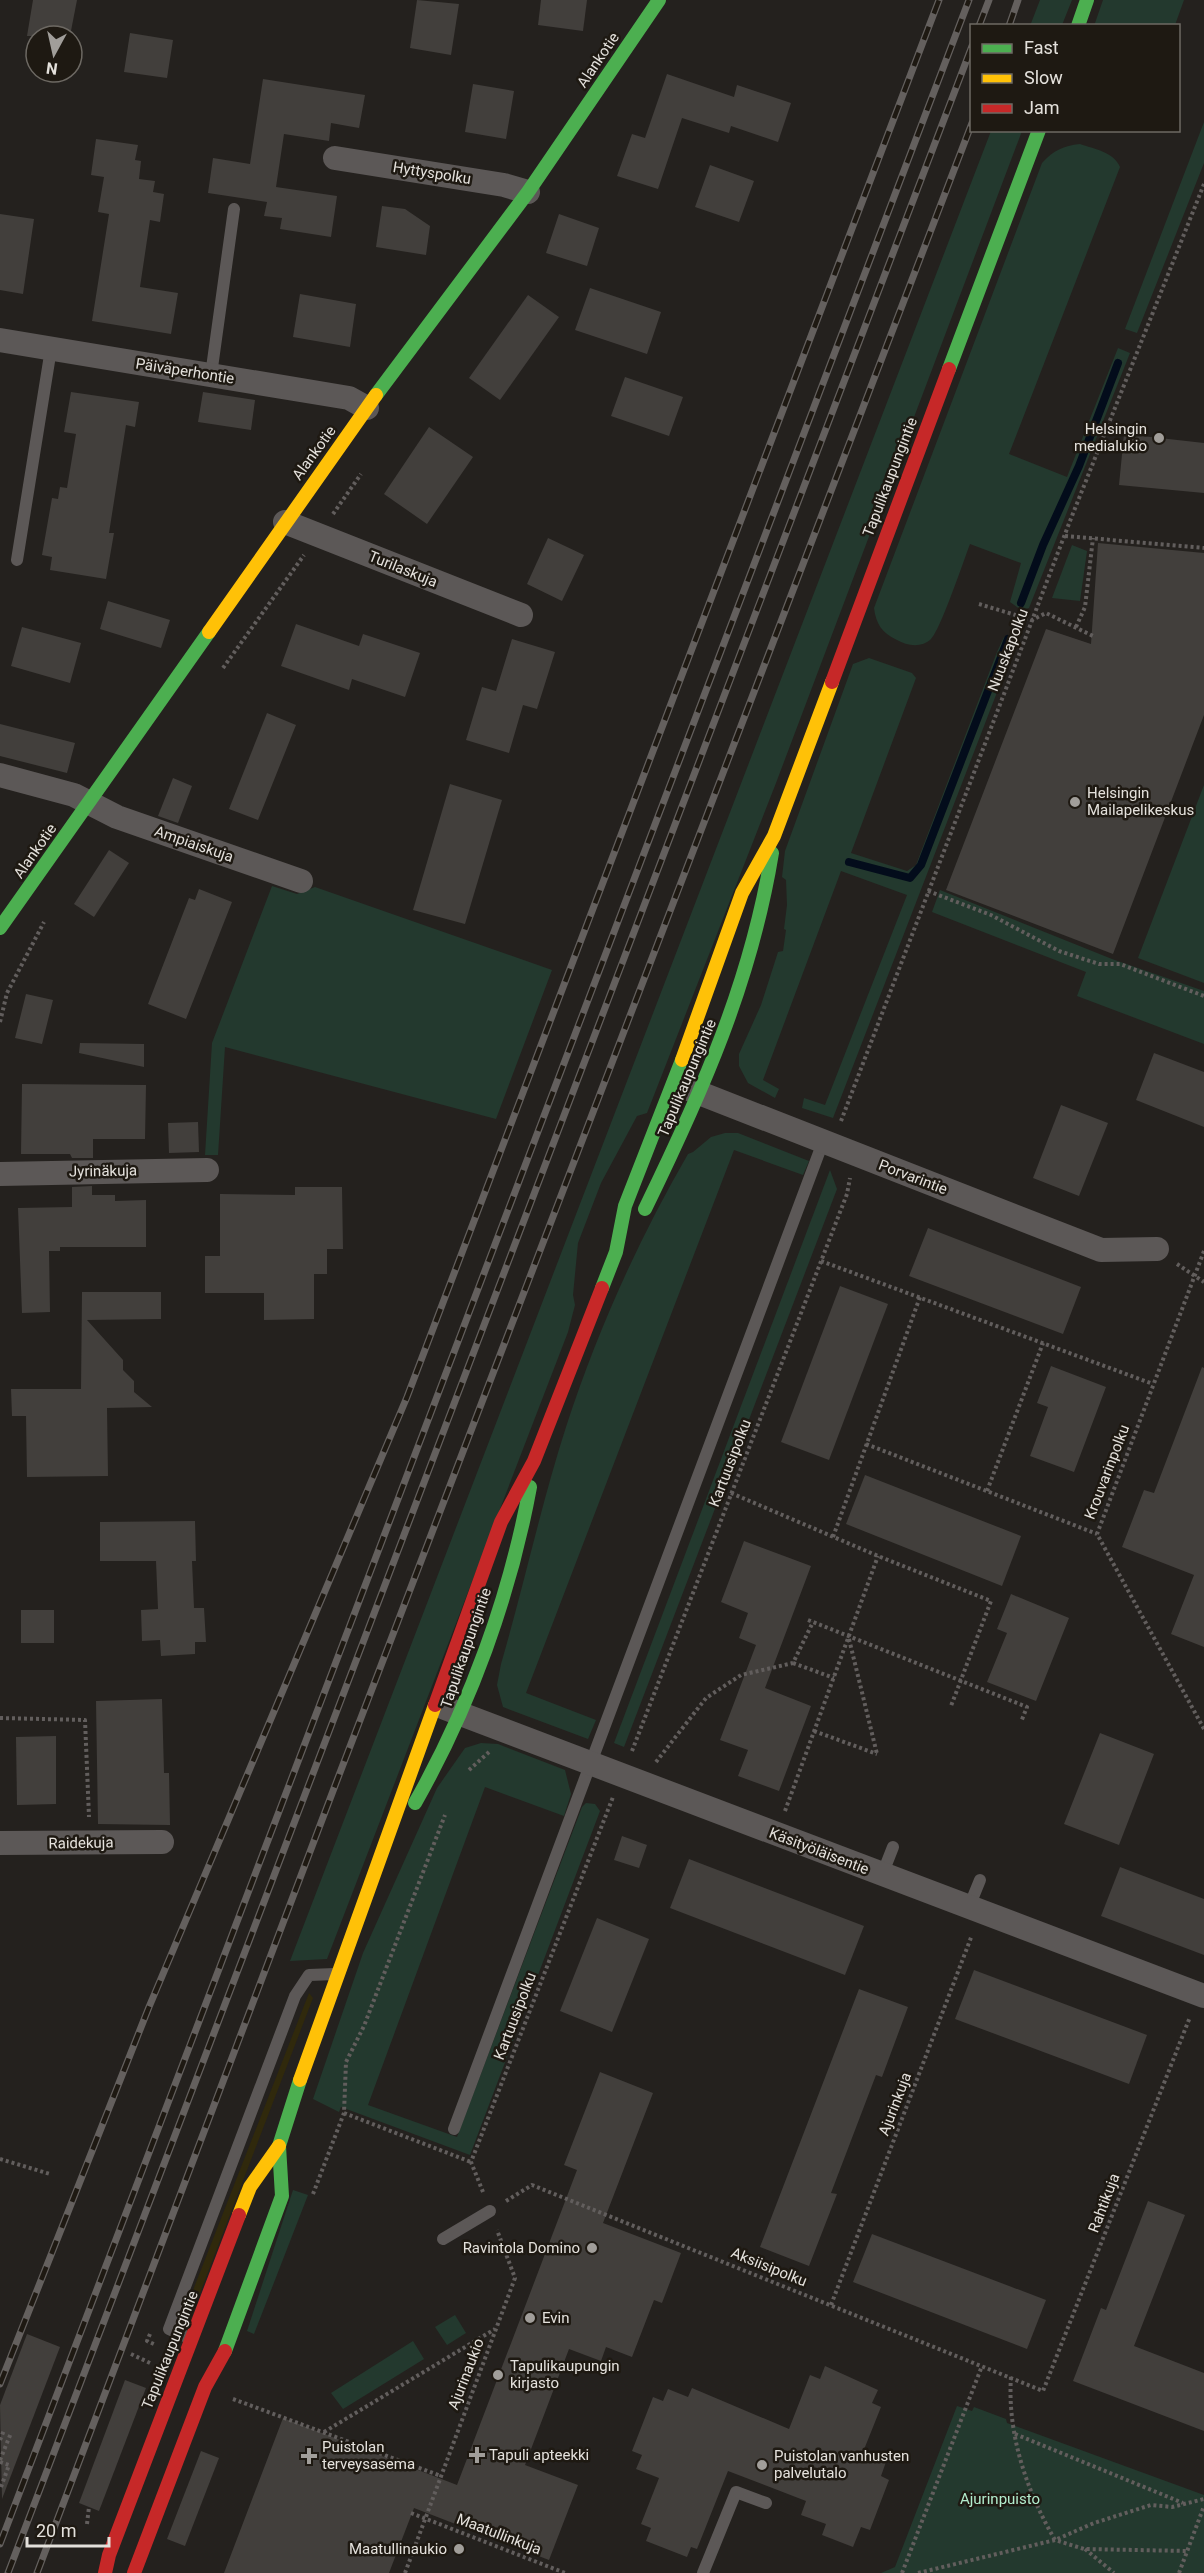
<svg xmlns="http://www.w3.org/2000/svg" width="1204" height="2573" font-family="Roboto,sans-serif">
  <style>
    .green { fill: #23392e }
    .sand { fill: #30290c }
    .lines { fill: none; stroke-linecap: round; stroke-linejoin: round }
    .stream { stroke: #030c1b; stroke-width: 8 }
    .building { fill: #423f3c }
    .path { stroke: #625e5d; stroke-width: 4; stroke-dasharray: 3 3; stroke-linecap: butt }
    .lane { stroke: #5c5857; stroke-width: 12 }
    .street { stroke: #5c5857; stroke-width: 24 }
    .fast { stroke: #4caf50; stroke-width: 14 }
    .slow { stroke: #ffc107; stroke-width: 14 }
    .jam { stroke: #c62828; stroke-width: 14 }
    .rail-casing { stroke: #64605e; stroke-width: 7 }
    .rail { stroke: #1e1912; stroke-width: 4.5; stroke-dasharray: 14; stroke-linecap: butt }
    .poi-dot { fill: #a19e9a; stroke: #1e1912; stroke-width: 2 }
    .labels { text-anchor: middle; stroke-width: 5; stroke-linejoin: round; paint-order: stroke }
    .street-label { font-size: 15px; fill: #e4e1dc; stroke: #1e1912 }
    .poi-label { font-size: 15px; fill: #e4e1dc; stroke: #1e1912; text-anchor: start }
    .park-label { font-size: 15px; fill: #b2eccd; stroke: #1e1912 }
  </style>
  <rect width="100%" height="100%" fill="#24211e"/>
  <!-- green -->
  <g class="green">
    <polygon points="1040,0 1072,0 1062,25 1030,26"/>
    <polygon points="1103,0 1184,0 1175,25 1094,26"/>
    <polygon points="1204,122 1204,163 1137,333 1125,329"/>
    <polygon points="991,131 1022,131 776,783 647,1113 637,1116 601,1183 578,1243 573,1295 575,1305 568,1332 327,1959 290,1961"/>
    <path d="M1080 144C1094 149 1114 152 1120 167L1009 454 1067 477 1118 348 1130 353 1029 608 1021 610 1010 602 1021 563 970 544C964 560 940 631 931 639 922 648 907 646 897 640 882 633 876 624 874 608L1042 163C1054 150 1063 146 1080 144Z"/>
    <polygon points="1072,545 1087,551 1080,601 1052,598"/>
    <polygon points="1014,636 1016,643 833,1118 802,1108 804,1098 825,1105 907,895 841,871 763,1080 779,1089 775,1098 748,1083 739,1066 739,1054 761,1005 778,952 783,951 786,930 784,929 787,905 786,880 782,877 785,851 853,664 869,658 912,673 916,678 851,853 907,871 916,865 997,652 1004,637"/>
    <polygon points="1204,785 1204,983 1138,958"/>
    <polygon points="272,886 297,894 315,887 552,970 496,1119 225,1047 218,1155 205,1155 212,1043"/>
    <polygon points="940,890 1112,959 1204,991 1204,1044 1077,996 1086,972 932,912"/>
    <path d="M725 1133H738L809 1161 803 1175 734 1150 526 1693 596 1720 588 1739 503 1707 497 1685 501 1664C524 1585 541 1505 566 1427 597 1332 638 1240 688 1154L693 1152 711 1137Z"/>
    <polygon points="830,1170 837,1189 624,1747 614,1743"/>
    <polygon points="481,1743 498,1744 565,1770 571,1794 564,1816 485,1787 368,2105 457,2137 582,1807 586,1803 595,1804 600,1811 470,2155 341,2107 339,2112 313,2099 363,1953 437,1788 465,1748"/>
    <polygon points="293,2190 308,2195 254,2334 247,2331"/>
    <polygon points="455,2315 466,2333 447,2345 435,2327"/>
    <polygon points="413,2341 424,2359 343,2409 331,2393"/>
    <polygon points="957,2406 972,2411 974,2407 1006,2419 1007,2423 1204,2495 1204,2573 881,2573 895,2567"/>
  </g>
  <!-- sand -->
  <polygon class="sand" points="309,1993 313,1998 187,2327 181,2321"/>
  <g class="lines">
    <!-- stream -->
    <g class="stream">
      <polyline points="1021,603 1043,545 1079,466 1118,363"/>
      <polyline points="849,862 910,878 921,865 1008,639"/>
    </g>
  </g>
  <!-- building -->
  <g class="building">
    <polygon points="33,0 77,0 70,36 27,36"/>
    <polygon points="417,0 459,4 451,55 410,48"/>
    <polygon points="541,0 587,0 583,31 538,25"/>
    <polygon points="130,33 173,40 167,78 124,72"/>
    <polygon points="667,74 734,97 737,85 791,103 778,142 731,126 729,133 682,118 658,189 617,176 632,134 645,138"/>
    <polygon points="263,79 365,95 359,128 331,123 329,141 284,134 276,187 337,196 331,237 280,229 282,218 264,216 267,202 208,193 213,158 250,164"/>
    <polygon points="473,84 514,91 506,139 465,132"/>
    <polygon points="96,139 138,145 135,160 141,161 139,179 155,181 153,192 164,194 160,222 150,220 140,287 178,293 171,334 92,321 109,214 98,212 104,177 91,175"/>
    <polygon points="710,165 754,181 739,222 695,207"/>
    <polygon points="382,206 405,209 430,226 426,255 376,247"/>
    <polygon points="0,214 34,219 23,294 0,290"/>
    <polygon points="559,214 599,228 587,266 546,253"/>
    <polygon points="590,288 661,312 647,354 575,330"/>
    <polygon points="300,294 356,304 350,347 293,337"/>
    <polygon points="528,295 559,317 500,400 469,378"/>
    <polygon points="625,377 683,397 669,436 611,416"/>
    <polygon points="71,392 139,402 135,427 126,425 109,533 114,533 106,579 50,570 52,557 42,555 52,498 58,499 60,487 67,488 76,434 64,432"/>
    <polygon points="203,392 255,400 251,430 198,422"/>
    <polygon points="429,427 473,457 427,524 384,494"/>
    <polygon points="1124,434 1204,443 1204,493 1119,485"/>
    <polygon points="548,538 584,555 562,601 527,584"/>
    <polygon points="1098,543 1204,553 1204,715 1113,954 946,890 1046,629 1091,644"/>
    <polygon points="108,601 170,620 161,648 100,629"/>
    <polygon points="296,624 359,646 363,634 420,653 405,697 352,679 349,690 281,666"/>
    <polygon points="22,627 81,643 70,683 11,666"/>
    <polygon points="512,639 555,652 537,709 523,705 509,753 466,740 482,687 496,691"/>
    <polygon points="267,713 296,725 258,820 229,809"/>
    <polygon points="0,724 75,743 67,773 0,756"/>
    <polygon points="173,778 192,786 178,823 158,816"/>
    <polygon points="450,784 502,800 465,924 413,910"/>
    <polygon points="109,850 129,863 94,917 74,904"/>
    <polygon points="199,889 232,902 186,1019 148,1004 189,898 195,900"/>
    <polygon points="26,994 53,1000 42,1044 15,1038"/>
    <polygon points="80,1043 144,1044 144,1067 79,1053"/>
    <polygon points="1154,1053 1204,1072 1204,1127 1136,1100"/>
    <polygon points="22,1084 146,1085 145,1139 93,1139 93,1158 72,1158 70,1154 21,1154"/>
    <polygon points="1061,1105 1108,1123 1079,1196 1033,1178"/>
    <polygon points="198,1122 199,1152 169,1153 168,1123"/>
    <polygon points="92,1186 92,1195 115,1195 115,1201 146,1200 146,1247 60,1247 60,1251 49,1251 50,1312 22,1313 18,1208 72,1207 72,1187"/>
    <polygon points="295,1187 342,1187 343,1249 327,1249 327,1274 314,1274 314,1319 264,1320 264,1293 205,1293 205,1256 220,1256 220,1194 295,1195"/>
    <polygon points="928,1228 1081,1287 1063,1334 909,1276"/>
    <polygon points="840,1286 888,1304 829,1460 781,1442"/>
    <polygon points="82,1292 161,1292 161,1319 87,1320 123,1360 123,1370 134,1381 134,1392 152,1407 107,1408 108,1476 27,1477 26,1416 12,1416 11,1389 81,1389"/>
    <polygon points="1051,1366 1106,1387 1074,1472 1030,1456 1048,1407 1037,1403"/>
    <polygon points="1202,1367 1204,1368 1204,1647 1171,1634 1194,1575 1122,1547 1144,1490 1154,1493"/>
    <polygon points="865,1475 1021,1536 1002,1586 846,1524"/>
    <polygon points="195,1521 196,1561 192,1561 194,1608 204,1608 206,1642 195,1642 195,1654 161,1656 160,1640 142,1641 141,1610 158,1609 156,1561 100,1561 100,1522"/>
    <polygon points="744,1541 811,1566 765,1688 811,1706 779,1791 738,1776 748,1750 720,1740 756,1645 739,1638 748,1613 721,1602"/>
    <polygon points="1011,1594 1069,1618 1036,1701 987,1682 1007,1633 997,1629"/>
    <rect x="21" y="1610" width="33" height="33"/>
    <polygon points="162,1699 164,1773 169,1773 170,1825 98,1824 96,1701"/>
    <polygon points="1100,1733 1154,1754 1119,1845 1064,1824"/>
    <polygon points="56,1736 56,1804 17,1805 16,1737"/>
    <polygon points="622,1836 647,1845 639,1868 614,1860"/>
    <polygon points="689,1859 864,1926 845,1975 670,1908"/>
    <polygon points="1120,1867 1204,1899 1204,1955 1101,1916"/>
    <polygon points="597,1918 649,1939 612,2032 560,2011"/>
    <polygon points="974,1970 1147,2035 1129,2084 955,2019"/>
    <polygon points="859,1989 908,2007 882,2077 876,2075 831,2193 837,2194 809,2266 760,2247"/>
    <polygon points="600,2072 653,2093 603,2223 681,2253 662,2303 654,2300 632,2357 606,2347 601,2361 569,2349 525,2465 578,2485 549,2560 414,2508 389,2573 224,2573 283,2418 457,2485 577,2170 564,2165"/>
    <polygon points="1148,2201 1185,2215 1134,2346 1204,2373 1204,2431 1073,2381 1101,2308 1106,2310"/>
    <polygon points="872,2234 1046,2300 1027,2349 853,2282"/>
    <polygon points="27,2334 60,2347 2,2499 0,2405"/>
    <polygon points="825,2366 878,2390 872,2403 881,2407 863,2452 886,2462 881,2476 889,2480 870,2530 861,2527 853,2547 822,2535 826,2524 801,2515 806,2501 728,2471 697,2549 691,2547 687,2557 646,2541 651,2528 641,2524 659,2478 636,2469 642,2455 632,2451 653,2397 663,2401 668,2389 688,2397 692,2388 789,2429 810,2375 820,2379"/>
    <polygon points="125,2380 146,2388 99,2511 79,2503"/>
    <polygon points="201,2451 219,2458 185,2546 167,2539"/>
  </g>
  <g class="lines">
    <!-- path -->
    <g class="path">
      <polyline points="333,514 361,474"/>
      <polyline points="1065,536 1204,548"/>
      <polyline points="979,604 1032,620 1046,613 1095,637"/>
      <polyline points="1076,627 1085,607 1093,538"/>
      <polyline points="223,668 304,555"/>
      <polyline points="928,891 991,915 1059,951 1099,964 1120,964 1204,996"/>
      <polyline points="0,1022 7,993 44,922"/>
      <polyline points="841,1121 1070,521 1204,184"/>
      <polyline points="1204,1251 1097,1534 1204,1729"/>
      <polyline points="821,1261 1153,1384"/>
      <polyline points="1177,1264 1204,1282"/>
      <polyline points="866,1444 1097,1534"/>
      <polyline points="987,1491 1043,1343"/>
      <polyline points="731,1493 878,1556 991,1601 951,1706"/>
      <polyline points="833,1537 920,1297"/>
      <polyline points="808,1620 1027,1707 1021,1722"/>
      <polyline points="849,1639 877,1754"/>
      <polyline points="793,1663 834,1678"/>
      <polyline points="0,1718 85,1720 89,1817"/>
      <polyline points="814,1731 877,1754"/>
      <polyline points="632,1751 847,1194 850,1178"/>
      <polyline points="656,1762 706,1698 741,1675 793,1663 813,1622"/>
      <polyline points="469,1770 489,1752"/>
      <polyline points="785,1811 878,1556"/>
      <polyline points="344,2113 471,2162"/>
      <polyline points="0,2159 50,2174"/>
      <polyline points="483,2192 471,2162 613,1797"/>
      <polyline points="313,2194 344,2113 346,2062 364,2026 445,1815"/>
      <polyline points="506,2201 532,2185 1043,2391 1190,2017"/>
      <polyline points="831,2305 972,1935"/>
      <polyline points="150,2334 147,2341 156,2345"/>
      <polyline points="131,2354 150,2363"/>
      <path d="M1011 2377C1007 2434 1027 2492 1055 2540L1094 2523 1151 2505 1172 2507 1204 2499"/>
      <polyline points="233,2399 441,2476"/>
      <polyline points="324,2432 495,2329"/>
      <polyline points="1015,2434 1183,2503"/>
      <polyline points="0,2440 4,2430"/>
      <polyline points="0,2460 11,2433"/>
      <polyline points="0,2462 9,2465 1,2487"/>
      <polyline points="411,2513 565,2573"/>
      <polyline points="87,2524 89,2507"/>
      <polyline points="1085,2549 1114,2573"/>
      <polyline points="405,2573 515,2278 497,2230"/>
      <polyline points="902,2573 982,2366"/>
      <polyline points="918,2573 1055,2540 1084,2549 1188,2551"/>
      <polyline points="1179,2573 1204,2506"/>
    </g>
    <!-- lane -->
    <g class="lane">
      <polyline points="211,375 234,209"/>
      <polyline points="17,560 51,349"/>
      <polyline points="882,1875 893,1847"/>
      <polyline points="969,1907 980,1880"/>
      <polyline points="454,2129 823,1142"/>
      <polyline points="443,2239 490,2211"/>
      <polyline points="189,2338 169,2329 295,1996 309,1975 335,1974"/>
      <polyline points="703,2573 736,2492 766,2503"/>
    </g>
    <!-- street -->
    <g class="street">
      <polyline points="335,158 504,185 528,192"/>
      <polyline points="0,340 349,398 367,408"/>
      <polyline points="285,522 521,615"/>
      <polyline points="0,775 74,795 117,817 301,881"/>
      <polyline points="684,1087 1101,1250 1157,1249"/>
      <polyline points="0,1174 207,1170"/>
      <polyline points="445,1708 1204,1996"/>
      <polyline points="0,1843 162,1842"/>
    </g>
    <!-- fast -->
    <g class="fast">
      <polyline points="1078,26 1087,0"/>
      <polyline points="949,369 1039,130"/>
      <polyline points="376,395 528,192 659,0"/>
      <polyline points="0,928 209,632"/>
      <path d="M645 1209C702 1092 751 982 772 853"/>
      <polyline points="602,1288 616,1252 625,1206 682,1060"/>
      <path d="M415 1803C470 1706 510 1596 530 1487"/>
      <polyline points="225,2351 282,2196 279,2146 300,2080"/>
    </g>
    <!-- slow -->
    <g class="slow">
      <polyline points="209,632 376,395"/>
      <polyline points="682,1060 742,893 774,836 832,682"/>
      <polyline points="300,2080 435,1705"/>
      <polyline points="239,2215 250,2187 279,2146"/>
    </g>
    <!-- jam -->
    <g class="jam">
      <polyline points="832,682 949,369"/>
      <polyline points="435,1705 501,1522 534,1461 602,1288"/>
      <polyline points="105,2573 109,2555 239,2215"/>
      <polyline points="134,2573 205,2387 225,2351"/>
    </g>
    <defs>
      <g id="rail">
        <polyline points="979,26 989,0"/>
        <polyline points="1009,26 1018,0"/>
        <polyline points="0,2384 149,2007 407,1397 939,0"/>
        <polyline points="0,2544 969,0"/>
        <polyline points="8,2573 972,46"/>
        <polyline points="37,2573 336,1783 972,123"/>
      </g>
    </defs>
    <!-- rail casing -->
    <use href="#rail" class="rail-casing"/>
    <!-- rail -->
    <use href="#rail" class="rail"/>
  </g>
  <!-- markers -->
  <g class="poi-dot">
    <circle cx="1159" cy="438" r="6"/>
    <circle cx="1075" cy="802" r="6"/>
    <circle cx="592" cy="2248" r="6"/>
    <circle cx="530" cy="2318" r="6"/>
    <circle cx="498" cy="2375" r="6"/>
    <path d="M474 2446h6v6h6v6h-6v6h-6v-6h-6v-6h6z"/>
    <path d="M306 2447h6v6h6v6h-6v6h-6v-6h-6v-6h6z"/>
    <circle cx="762" cy="2465" r="6"/>
    <circle cx="459" cy="2549" r="6"/>
  </g>
  <g class="labels">
    <!-- street labels -->
    <g class="street-label">
      <text transform="translate(598 60) rotate(-56)" y="5">Alankotie</text>
      <text transform="translate(432 173) rotate(9)" y="5">Hyttyspolku</text>
      <text transform="translate(185 371) rotate(9)" y="5">Päiväperhontie</text>
      <text transform="translate(314 453) rotate(-54)" y="5">Alankotie</text>
      <text transform="translate(890 477) rotate(-69)" y="5">Tapulikaupungintie</text>
      <text transform="translate(403 569) rotate(22)" y="5">Turilaskuja</text>
      <text transform="translate(1008 650) rotate(-69)" y="5">Nuuskapolku</text>
      <text transform="translate(194 844) rotate(19)" y="5">Ampiaiskuja</text>
      <text transform="translate(35 851) rotate(-55)" y="5">Alankotie</text>
      <text transform="translate(687 1078) rotate(-67)" y="5">Tapulikaupungintie</text>
      <text transform="translate(103 1171) rotate(-1)" y="5">Jyrinäkuja</text>
      <text transform="translate(913 1177) rotate(21)" y="5">Porvarintie</text>
      <text transform="translate(730 1463) rotate(-69)" y="5">Kartuusipolku</text>
      <text transform="translate(1107 1472) rotate(-69)" y="5">Krouvarinpolku</text>
      <text transform="translate(466 1648) rotate(-71)" y="5">Tapulikaupungintie</text>
      <text transform="translate(81 1843) rotate(-1)" y="5">Raidekuja</text>
      <text transform="translate(819 1851) rotate(21)" y="5">Käsityöläisentie</text>
      <text transform="translate(515 2016) rotate(-69)" y="5">Kartuusipolku</text>
      <text transform="translate(895 2104) rotate(-69)" y="5">Ajurinkuja</text>
      <text transform="translate(1104 2203) rotate(-69)" y="5">Rahtikuja</text>
      <text transform="translate(769 2267) rotate(22)" y="5">Aksiisipolku</text>
      <text transform="translate(170 2350) rotate(-68)" y="5">Tapulikaupungintie</text>
      <text transform="translate(466 2374) rotate(-69)" y="5">Ajurinaukio</text>
      <text transform="translate(499 2534) rotate(21)" y="5">Maatullinkuja</text>
    </g>
    <!-- poi labels -->
    <g class="poi-label">
      <text x="1147" y="434" text-anchor="end">Helsingin<tspan x="1147" dy="17">medialukio</tspan></text>
      <text x="1087" y="798">Helsingin<tspan x="1087" dy="17">Mailapelikeskus</tspan></text>
      <text x="580" y="2253" text-anchor="end">Ravintola Domino</text>
      <text x="542" y="2323">Evin</text>
      <text x="510" y="2371">Tapulikaupungin<tspan x="510" dy="17">kirjasto</tspan></text>
      <text x="322" y="2452">Puistolan<tspan x="322" dy="17">terveysasema</tspan></text>
      <text x="489" y="2460">Tapuli apteekki</text>
      <text x="774" y="2461">Puistolan vanhusten<tspan x="774" dy="17">palvelutalo</tspan></text>
      <text x="447" y="2554" text-anchor="end">Maatullinaukio</text>
    </g>
    <!-- park labels -->
    <g class="park-label">
      <text x="1000" y="2504">Ajurinpuisto</text>
    </g>
  </g>
  <!-- legend -->
  <rect x="970" y="24" width="210" height="108" fill="#1e1912" stroke="#6d6963" stroke-width="1.5"/>
  <rect x="982" y="44" width="30" height="9" fill="#4caf50" stroke="#6d6963" stroke-width="1.5"/>
  <text x="1024" y="54" font-size="18" fill="#e4e1dc">Fast</text>
  <rect x="982" y="74" width="30" height="9" fill="#ffc107" stroke="#6d6963" stroke-width="1.5"/>
  <text x="1024" y="84" font-size="18" fill="#e4e1dc">Slow</text>
  <rect x="982" y="104" width="30" height="9" fill="#c62828" stroke="#6d6963" stroke-width="1.5"/>
  <text x="1024" y="114" font-size="18" fill="#e4e1dc">Jam</text>
  <!-- north arrow -->
  <g transform="translate(54 54) rotate(188)"><circle r="28" fill="#1e1912" stroke="#6d6963" stroke-width="1.5"/>
  <path d="M0-4.5L10 22L0 15L-10 22Z" fill="#a19e9a"/>
  <text y="-9" font-size="16" font-weight="bold" text-anchor="middle" fill="#e4e1dc">N</text>
  </g>
  <!-- scale -->
  <path d="M27 2537v9h82v-9" fill="none" stroke="#e4e1dc" stroke-width="3"/>
  <text x="36" y="2537" font-size="18" fill="#e4e1dc" stroke="#1e1912" stroke-width="4.5" paint-order="stroke">20 m</text>
</svg>
